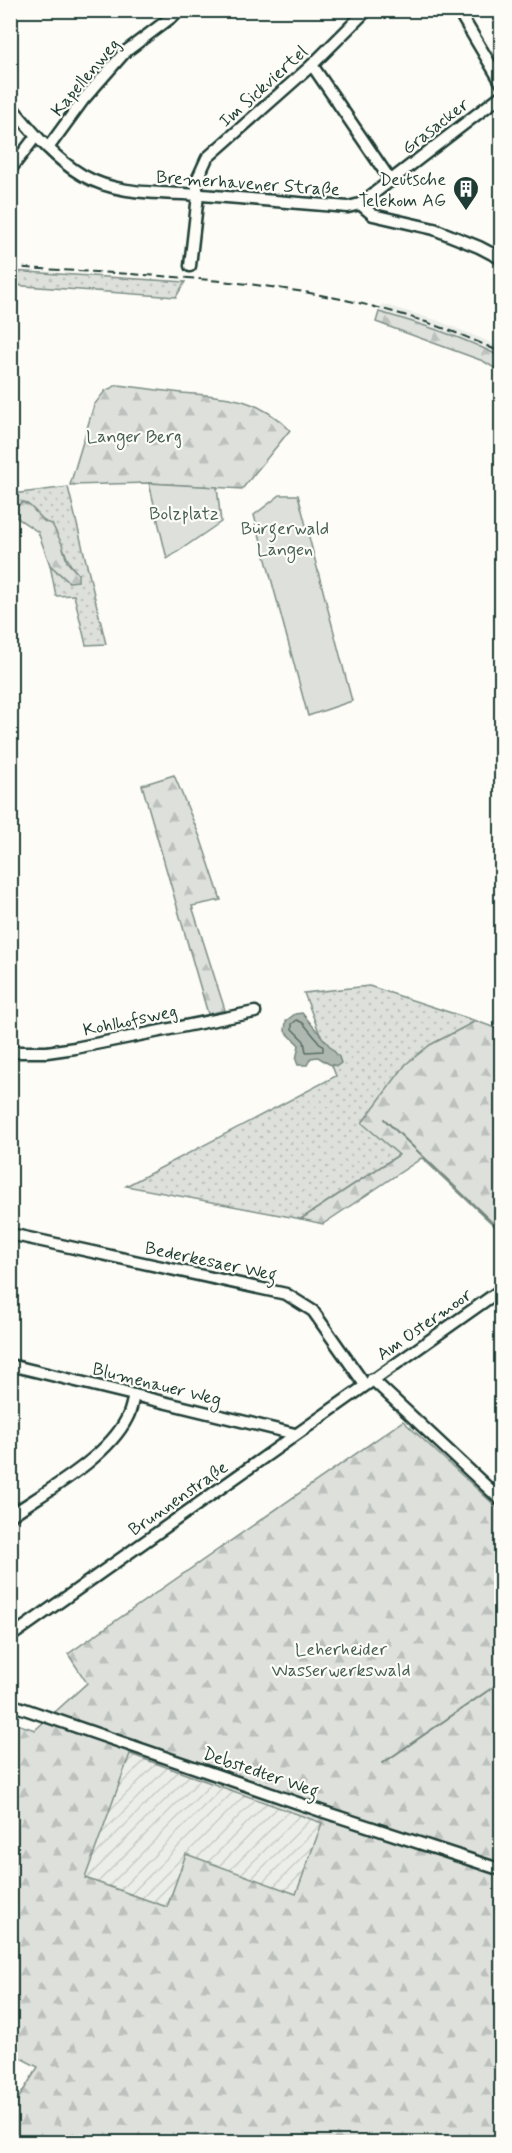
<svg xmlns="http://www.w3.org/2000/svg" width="512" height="2153" font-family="Mynerve,sans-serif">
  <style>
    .built { fill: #eceee9 }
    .industrial { fill: url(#industrial-furrows) }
    .grass { fill: url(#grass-dots); stroke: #7e8e88; stroke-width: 1.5 }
    .forest { fill: url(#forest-firs); stroke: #7e8e88; stroke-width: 1.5; fill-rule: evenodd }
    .park { fill: #dde0db; stroke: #7e8e88; stroke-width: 1.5 }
    .water { fill: #aeb8b1; stroke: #75877f; stroke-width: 1.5 }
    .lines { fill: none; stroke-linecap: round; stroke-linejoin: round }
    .shore { stroke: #586e66; stroke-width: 1.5 }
    .stream { stroke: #75877f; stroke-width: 2 }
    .minor-casing { stroke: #1f3d34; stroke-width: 15 }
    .minor { stroke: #fdfcf7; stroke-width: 10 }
    .rail { stroke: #1f3d34; stroke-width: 2; stroke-dasharray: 9 4.5; stroke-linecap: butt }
    .labels { text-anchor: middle; stroke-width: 4.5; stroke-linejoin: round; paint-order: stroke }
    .street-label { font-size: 18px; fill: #1f3d34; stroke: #fdfcf7 }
    .poi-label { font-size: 18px; fill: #1f3d34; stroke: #fdfcf7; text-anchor: end }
    .park-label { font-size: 18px; fill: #455e55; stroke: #fdfcf7 }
  </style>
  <defs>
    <pattern id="industrial-furrows" width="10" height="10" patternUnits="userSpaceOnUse" patternTransform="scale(1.5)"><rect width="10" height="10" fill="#eceee9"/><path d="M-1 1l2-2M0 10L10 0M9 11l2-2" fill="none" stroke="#cacdc8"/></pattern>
    <pattern id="grass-dots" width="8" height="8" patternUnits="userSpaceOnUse" patternTransform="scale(1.5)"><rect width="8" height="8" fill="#dde0db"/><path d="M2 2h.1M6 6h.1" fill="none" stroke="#bdc1bd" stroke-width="1.8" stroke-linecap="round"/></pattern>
    <pattern id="forest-firs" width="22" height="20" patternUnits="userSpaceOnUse" patternTransform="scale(1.5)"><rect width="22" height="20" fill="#dde0db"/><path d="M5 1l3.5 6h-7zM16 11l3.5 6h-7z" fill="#bdc1bd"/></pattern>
  </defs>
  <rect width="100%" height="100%" fill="#fdfcf7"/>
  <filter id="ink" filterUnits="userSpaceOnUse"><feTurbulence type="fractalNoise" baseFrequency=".0167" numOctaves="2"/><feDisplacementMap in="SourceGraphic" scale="12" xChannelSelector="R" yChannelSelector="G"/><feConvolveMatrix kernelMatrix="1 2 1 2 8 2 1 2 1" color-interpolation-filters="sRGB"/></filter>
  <g filter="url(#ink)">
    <!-- built -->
    <polygon class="built" points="382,304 436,320 485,340 501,349 501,357 482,347 433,328 379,312"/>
    <!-- industrial -->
    <polygon class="industrial" points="130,1754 322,1823 297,1894 186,1854 167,1907 85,1878"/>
    <!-- grass -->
    <g class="grass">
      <polygon points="10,271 11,271 185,282 176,297 11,285"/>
      <path d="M68 487 106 644 86 645 74 595 56 596 50 565 69 582 78 574C67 562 68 559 62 545 57 534 34 508 24 502L16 507 13 494Z"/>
      <polygon points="369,986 476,1021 430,1045 363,1123 400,1154 301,1219 126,1186 336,1076 304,993"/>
    </g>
    <!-- forest -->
    <g class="forest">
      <path d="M379 312C421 324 463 337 501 357V372L483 361 376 322Z"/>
      <path d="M117 385C138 387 160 391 182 393 226 397 256 396 290 430L242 489 149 483 70 485 94 405 105 391Z"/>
      <polygon points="23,502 30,506 45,522 52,524 62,544 67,562 78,574 78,581 69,582 50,565 38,532 16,517 16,507"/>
      <polygon points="174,775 200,837 221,900 192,906 225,1010 208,1014 142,785"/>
      <polygon points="476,1021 501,1030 501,1232 422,1158 323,1224 301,1219 399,1155 362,1123 406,1064 430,1045"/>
      <path d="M403 1421 501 1511V2142H11L10 2112 38 2067 11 2053V1722L35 1730 87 1683 68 1654ZM130 1754 322 1823 296 1894 186 1854 167 1907 85 1878Z"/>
    </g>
    <!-- park -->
    <g class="park">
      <polygon points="149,483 217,487 221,522 167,559"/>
      <polygon points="280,495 298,495 352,701 308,716 254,515"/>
    </g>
    <!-- water -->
    <polygon class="water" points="302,1013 339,1057 341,1063 337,1066 329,1064 318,1057 311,1058 307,1065 298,1065 296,1060 299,1045 285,1031 286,1021 295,1014"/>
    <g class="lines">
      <!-- shore -->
      <polygon class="shore" points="297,1020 303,1023 323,1047 323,1051 306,1052 304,1041 292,1029 292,1024"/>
      <!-- stream -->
      <g class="stream">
        <polyline points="384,1119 502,1232"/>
        <polyline points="383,1763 502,1681"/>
      </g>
      <defs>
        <g id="minor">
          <polyline points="458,10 502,84"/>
          <polyline points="312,65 391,181"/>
          <path d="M10 105C31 130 53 158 82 175 118 196 162 192 202 195 251 199 299 203 348 207L360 204 502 95"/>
          <polyline points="48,148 83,100 125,52 181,10"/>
          <polyline points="10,170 36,136"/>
          <polyline points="360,204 373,215 434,229 479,247 502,259"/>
          <polyline points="190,266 198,195 196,182 207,158 312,65 367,10"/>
          <polyline points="10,1052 47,1052 75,1048 255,1012"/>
          <polyline points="10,1234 286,1294 313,1311 365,1385"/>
          <polyline points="10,1365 295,1434"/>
          <polyline points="372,1379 502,1501"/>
          <path d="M10 1516C48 1490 107 1458 127 1418 131 1411 132 1403 134 1395"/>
          <polyline points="10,1637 502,1289"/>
          <polyline points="10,1704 321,1811 502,1870"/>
        </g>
      </defs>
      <!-- minor casing -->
      <use href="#minor" class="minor-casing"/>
      <!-- minor -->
      <use href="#minor" class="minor"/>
      <!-- rail -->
      <path class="rail" d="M10 267C180 278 345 277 502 353"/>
    </g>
  </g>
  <!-- icons -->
  <defs>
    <symbol id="building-pin" viewBox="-11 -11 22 30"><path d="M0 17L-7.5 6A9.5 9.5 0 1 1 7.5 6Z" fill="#1f3d34" stroke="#fdfcf7"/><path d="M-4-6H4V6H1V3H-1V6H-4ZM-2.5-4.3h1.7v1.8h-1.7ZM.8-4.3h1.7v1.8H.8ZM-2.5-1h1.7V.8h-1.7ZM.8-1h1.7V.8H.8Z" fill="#fff"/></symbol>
  </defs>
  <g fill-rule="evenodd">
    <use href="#building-pin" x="451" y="174" width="30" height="40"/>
  </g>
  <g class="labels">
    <!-- street labels -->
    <g class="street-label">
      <text transform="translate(85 77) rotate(-50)" y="6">Kapellenweg</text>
      <text transform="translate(263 86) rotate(-42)" y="6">Im Sickviertel</text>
      <text transform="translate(435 126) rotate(-38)" y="6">Grasacker</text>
      <text transform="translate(248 183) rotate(4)" y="6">Bremerhavener Straße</text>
      <text transform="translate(130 1020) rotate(-12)" y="6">Kohlhofsweg</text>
      <text transform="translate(211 1261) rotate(12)" y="6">Bederkesaer Weg</text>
      <text transform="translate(424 1324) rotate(-35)" y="6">Am Ostermoor</text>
      <text transform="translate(157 1384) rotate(14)" y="6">Blumenauer Weg</text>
      <text transform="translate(178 1498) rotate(-35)" y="6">Brunnenstraße</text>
      <text transform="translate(261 1772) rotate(19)" y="6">Debstedter Weg</text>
    </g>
    <!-- poi labels -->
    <g class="poi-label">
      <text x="446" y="185">Deutsche<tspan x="446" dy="21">Telekom AG</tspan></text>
    </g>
    <!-- park labels -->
    <g class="park-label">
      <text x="134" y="442">Langer Berg</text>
      <text x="184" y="519">Bolzplatz</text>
      <text x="285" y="534">Bürgerwald<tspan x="285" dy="21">Langen</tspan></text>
      <text x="341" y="1655">Leherheider<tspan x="341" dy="21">Wasserwerkswald</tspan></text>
    </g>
  </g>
  <!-- margin -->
  <rect width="512" height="2153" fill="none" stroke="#fdfcf7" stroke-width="36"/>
  <rect x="18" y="18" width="476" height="2117" fill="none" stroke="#1f3d34" stroke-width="2" filter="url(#ink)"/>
</svg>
